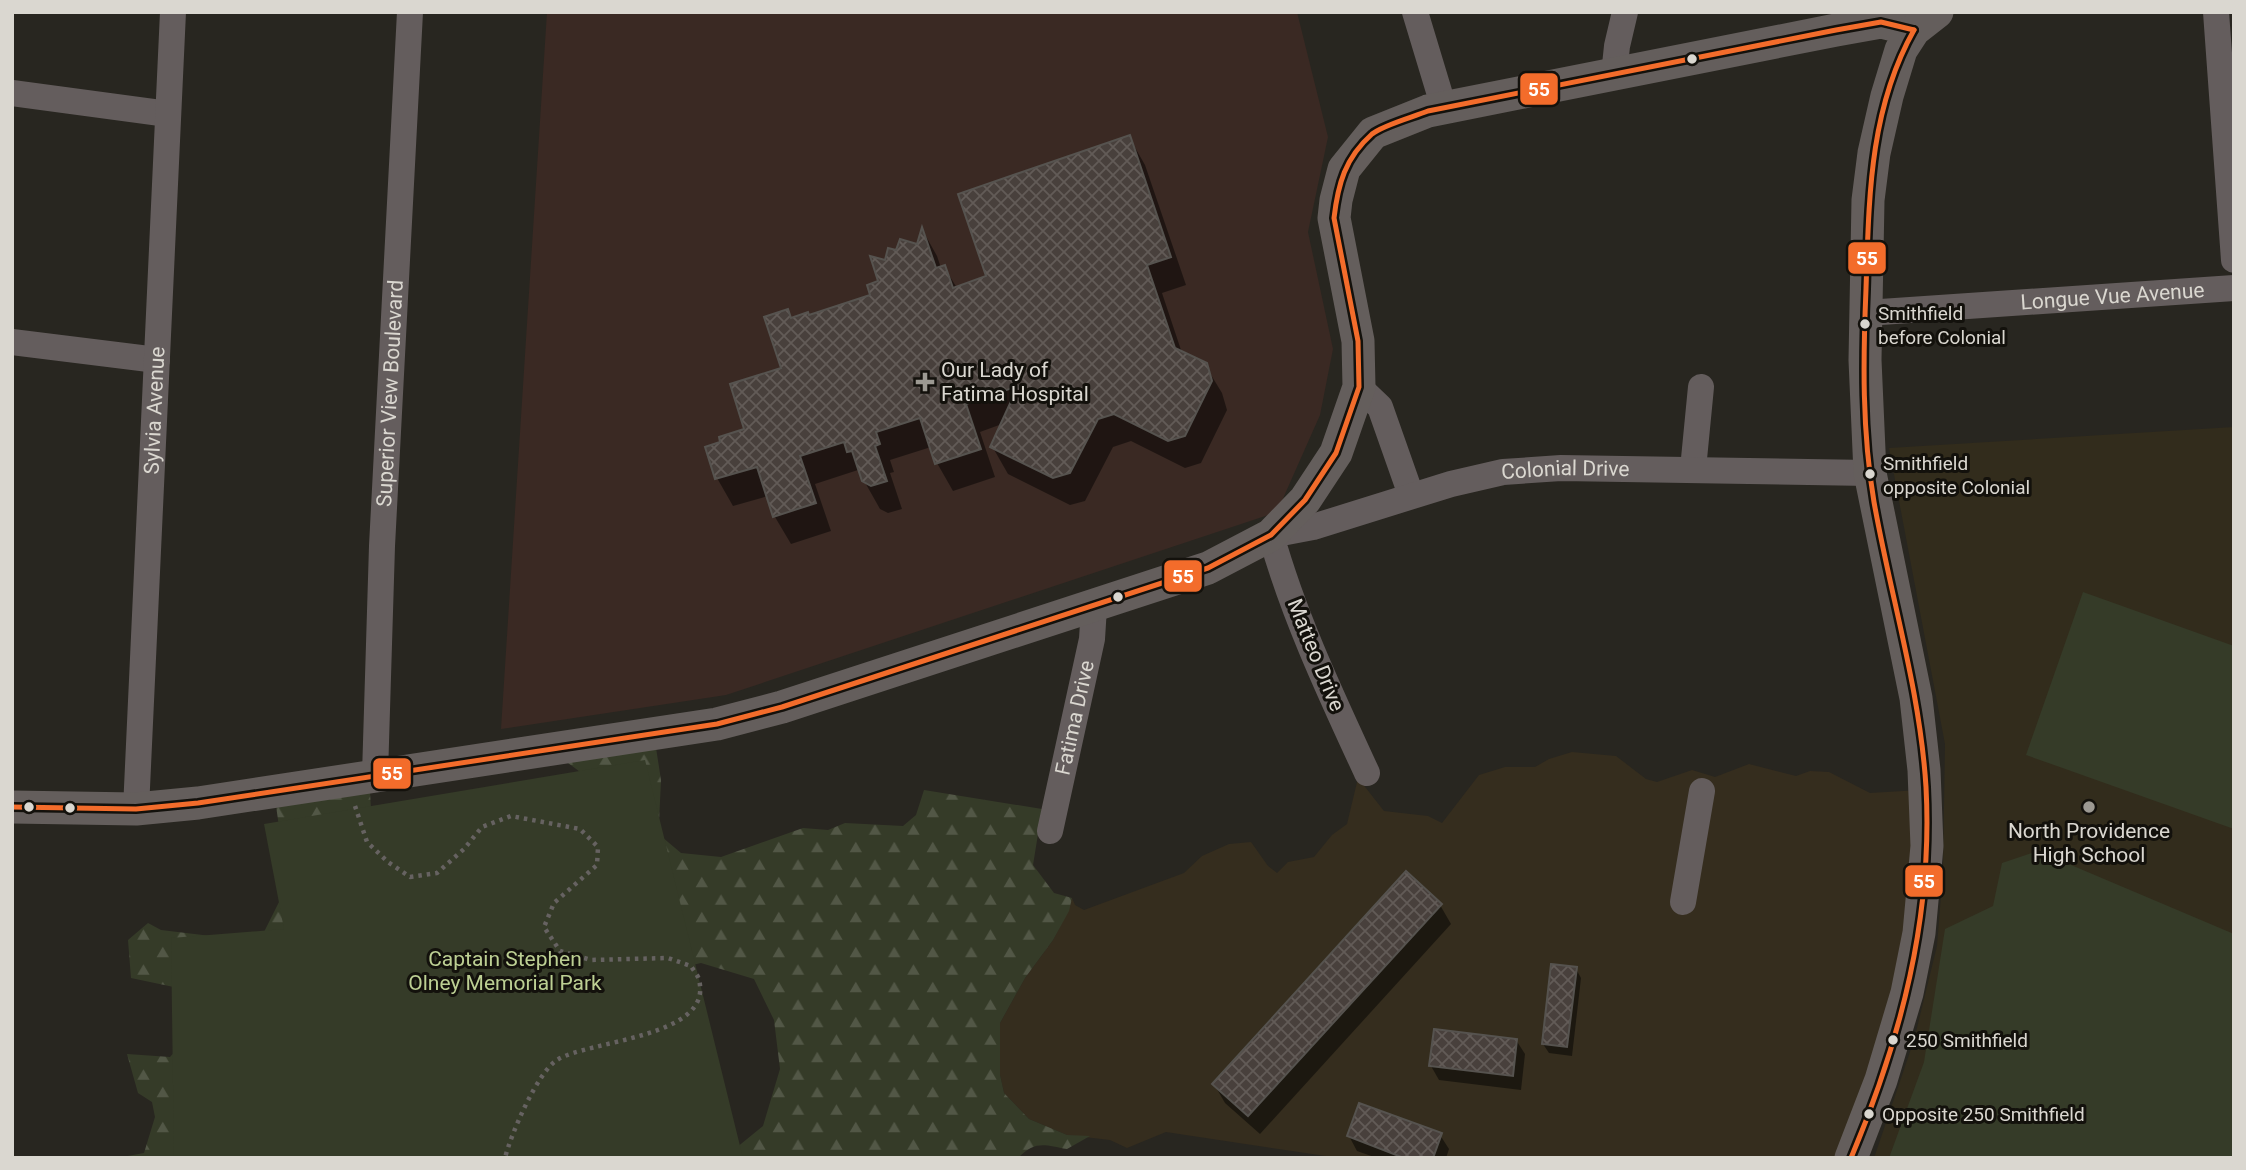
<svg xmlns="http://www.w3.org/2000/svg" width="2246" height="1170" font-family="Roboto,sans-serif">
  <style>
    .commercial { fill: #352d1e }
    .built { fill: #322c1c }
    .medical { fill: #3a2923 }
    .forest { fill: url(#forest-firs) }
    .green { fill: #353b28 }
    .shadow { fill: #0007 }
    .building { fill: url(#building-cross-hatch); stroke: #56534f; stroke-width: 2 }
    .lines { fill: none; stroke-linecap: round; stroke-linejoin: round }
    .path { stroke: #666261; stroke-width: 4.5; stroke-dasharray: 3.5 5; stroke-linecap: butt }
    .minor { stroke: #645d5d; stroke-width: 26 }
    .major { stroke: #645e5c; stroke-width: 33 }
    .bus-1-casing { stroke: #13110c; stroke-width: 10 }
    .bus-1 { stroke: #f36c2b; stroke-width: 5 }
    .bus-dot { fill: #dad7d0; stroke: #13110c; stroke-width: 2.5 }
    .poi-dot { fill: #9c9992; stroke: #13110c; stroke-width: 2.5 }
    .labels { text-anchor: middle; stroke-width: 6; stroke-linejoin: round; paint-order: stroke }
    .bus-label { font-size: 19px; fill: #dad7d0; stroke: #13110c; text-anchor: start }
    .street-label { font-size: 21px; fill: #dad7d0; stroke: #13110c }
    .poi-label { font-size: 21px; fill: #dad7d0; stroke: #13110c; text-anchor: start }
    .park-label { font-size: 21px; fill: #bccf93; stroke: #13110c }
    .line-badge { stroke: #13110c; stroke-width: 2.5 }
    .badge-label { font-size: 19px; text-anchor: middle; font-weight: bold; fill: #fff }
  </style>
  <defs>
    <pattern id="forest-firs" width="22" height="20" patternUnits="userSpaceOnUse" patternTransform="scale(1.75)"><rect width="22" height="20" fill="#353b28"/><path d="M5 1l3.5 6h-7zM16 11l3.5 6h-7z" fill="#525746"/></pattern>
    <pattern id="building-cross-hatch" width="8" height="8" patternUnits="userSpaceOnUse" patternTransform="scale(1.75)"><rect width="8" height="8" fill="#48403c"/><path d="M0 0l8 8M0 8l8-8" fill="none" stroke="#625b57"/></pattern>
  </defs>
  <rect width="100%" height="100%" fill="#282620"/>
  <!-- commercial -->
  <polygon class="commercial" points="1572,752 1616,756 1646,779 1657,782 1692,770 1715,777 1749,764 1796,776 1810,771 1829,772 1870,793 1920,790 1913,936 1848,1158 1339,1158 1166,1132 1127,1148 1110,1140 1067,1135 1029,1119 1004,1093 1000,1075 1000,1023 1025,978 1053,940 1068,911 1072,898 1075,905 1084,910 1184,873 1202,856 1229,844 1251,842 1268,866 1277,873 1288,862 1314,857 1332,835 1347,824 1358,778 1384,811 1428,816 1442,823 1479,775 1505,767 1535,767 1549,759"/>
  <!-- built -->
  <polygon class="built" points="2234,427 2234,1158 1874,1158 1914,1040 1937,946 1943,870 1945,744 1889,448"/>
  <!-- medical -->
  <polygon class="medical" points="547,12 1297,12 1328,137 1308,232 1333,349 1320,415 1277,512 726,695 501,729"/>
  <!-- forest -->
  <path class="forest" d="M654 735 661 780 659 822 662 837 681 853 721 857 803 828 828 830 845 823 903 826 916 815 924 790 1042 809 1033 865 1054 893 1072 898 1069 911 1053 940 1025 978 1000 1023V1075L1004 1093 1029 1119 1067 1135 1090 1136 1067 1149C1045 1145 1035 1140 1018 1158H710L736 1148 763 1126 780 1069 774 1020 754 979 701 963 635 978 595 1158H117L144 1153 155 1117 152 1102 138 1093 127 1054 170 1057 197 1027 188 990 131 978 128 940 148 923 161 930 244 940 263 934 280 900 286 875 274 792 369 775 372 826 606 791 549 749Z"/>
  <!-- green -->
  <g class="green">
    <polygon points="2083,592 2234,646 2234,829 2026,755"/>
    <polygon points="645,760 743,1158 174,1158 171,938 284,929 264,824"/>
    <polygon points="2038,851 2234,934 2234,1158 1889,1158 1924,1062 1945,929 1993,906 2002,863"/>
  </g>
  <!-- shadow -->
  <g class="shadow">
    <polygon points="1129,137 1145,165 1186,285 1162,293 1182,353 1205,365 1222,393 1227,410 1201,463 1185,468 1131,441 1113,447 1085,501 1070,505 1008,474 992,446 1002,424 980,432 995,477 953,491 937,463 931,447 890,460 894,472 890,473 902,509 888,513 880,509 858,470 815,484 831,531 791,544 775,517 768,496 733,506 717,478 783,369 788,311 792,319 808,317 872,296 880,282 886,262 897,252 918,247 923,231 937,256 941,268 944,267 957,288 988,277"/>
    <polygon points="1440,905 1451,924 1260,1134 1225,1103 1214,1084"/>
    <polygon points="1576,969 1581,978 1572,1056 1549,1053 1543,1044"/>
    <polygon points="1516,1040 1525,1054 1521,1090 1439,1080 1431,1066"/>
    <polygon points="1440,1135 1449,1149 1446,1158 1377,1158 1357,1151 1349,1136"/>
  </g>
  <!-- building -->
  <g class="building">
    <polygon points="1130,135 1171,257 1147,265 1175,348 1207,363 1212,381 1185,436 1168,441 1114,414 1098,419 1070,473 1053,478 990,447 1018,386 966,404 981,449 935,464 920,418 876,432 880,444 875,446 887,481 871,486 862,481 852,451 847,452 844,442 800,456 816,503 773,517 757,467 715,479 705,447 720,442 719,437 744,429 730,384 781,368 764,317 788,309 791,318 808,312 809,315 870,295 867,285 878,281 870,256 885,260 888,248 896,250 900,239 917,244 922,227 936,268 945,265 953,288 986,276 958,194"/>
    <polygon points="1406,871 1442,904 1248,1116 1212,1084"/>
    <polygon points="1551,964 1577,967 1567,1047 1542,1044"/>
    <polygon points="1434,1029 1517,1039 1513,1076 1429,1066"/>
    <polygon points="1359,1103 1442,1133 1433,1158 1404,1158 1347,1136"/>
  </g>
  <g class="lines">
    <!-- path -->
    <path class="path" d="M355 806 367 842 388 862 410 877 437 873 464 849 482 827 511 816 580 829 598 847 597 865 554 903 544 927 560 951 591 960 668 958 691 966C693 970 698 975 699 980 714 1038 588 1040 557 1060 537 1073 511 1134 505 1158"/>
    <!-- minor -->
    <g class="minor">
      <polyline points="1415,12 1444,108"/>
      <polyline points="2216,12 2234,260"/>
      <polyline points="1614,75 1617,46 1625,12"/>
      <polyline points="12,93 168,114"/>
      <path id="s1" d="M1866 313 2234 288"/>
      <polyline points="12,342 157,360"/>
      <polyline points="1359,387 1380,407 1411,495"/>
      <polyline points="1693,469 1701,387"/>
      <path id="s2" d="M1367 773C1331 695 1294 617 1271 535L1313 527 1451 484 1503 472 1561 468 1870 473"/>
      <path id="s3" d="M375 775 382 546 410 12"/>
      <path id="s4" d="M136 809 173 12"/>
      <path id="s5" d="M1050 831 1092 639 1094 607"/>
      <polyline points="1683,902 1702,791"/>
    </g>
    <!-- major -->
    <g class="major">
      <polyline points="12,807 136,809 198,803 717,724 782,707 1208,568 1271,535 1305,500 1336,453 1359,387 1358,341 1334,218 1336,200 1344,169 1373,133 1428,111 1836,30 1881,22 1914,30"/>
      <polyline points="1851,1158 1881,1080 1907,993 1919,933 1927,846 1924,770 1916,698 1870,473 1865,360 1868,200 1874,153 1887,96 1901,50 1914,30 1937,12"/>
    </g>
    <defs>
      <g id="bus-1">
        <path d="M12 807 136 809 198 803 717 724 782 707 1208 568 1271 535 1305 500 1336 453 1359 387 1358 341 1334 218C1338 184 1345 158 1372 134 1383 125 1413 117 1428 111L1836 30 1881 22 1914 30"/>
        <path d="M1851 1158C1901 1039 1933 916 1926 787 1920 690 1891 598 1874 502 1862 431 1863 360 1866 289 1869 199 1869 110 1914 30"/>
      </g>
    </defs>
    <!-- bus-1 casing -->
    <use href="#bus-1" class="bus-1-casing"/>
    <!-- bus-1 -->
    <use href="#bus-1" class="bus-1"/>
  </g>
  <!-- markers -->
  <g class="bus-dot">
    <circle cx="1692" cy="59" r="6"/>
    <circle cx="1865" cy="324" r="6"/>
    <circle cx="1870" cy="474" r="6"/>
    <circle cx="1118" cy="597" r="6"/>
    <circle cx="29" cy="807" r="6"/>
    <circle cx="70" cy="808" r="6"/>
    <circle cx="1893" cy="1040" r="6"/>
    <circle cx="1869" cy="1114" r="6"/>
  </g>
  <g class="poi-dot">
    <path d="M921.5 371.5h7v7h7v7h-7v7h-7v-7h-7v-7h7z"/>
    <circle cx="2089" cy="807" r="7"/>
  </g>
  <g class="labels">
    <!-- bus labels -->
    <g class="bus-label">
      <text x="1878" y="320">Smithfield<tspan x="1878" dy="24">before Colonial</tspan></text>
      <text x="1883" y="470">Smithfield<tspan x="1883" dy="24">opposite Colonial</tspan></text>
      <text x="1906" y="1047">250 Smithfield</text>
      <text x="1882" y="1121">Opposite 250 Smithfield</text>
    </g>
    <!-- street labels -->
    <g class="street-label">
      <text dy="7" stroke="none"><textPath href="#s1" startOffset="247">Longue Vue Avenue</textPath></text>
      <text dy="7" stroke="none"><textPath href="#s3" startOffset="382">Superior View Boulevard</textPath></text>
      <text dy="7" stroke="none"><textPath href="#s4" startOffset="399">Sylvia Avenue</textPath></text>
      <text dy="7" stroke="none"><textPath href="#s2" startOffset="560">Colonial Drive</textPath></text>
      <text transform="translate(1316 655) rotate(68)" y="7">Matteo Drive</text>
      <text dy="7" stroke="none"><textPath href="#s5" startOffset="116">Fatima Drive</textPath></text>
    </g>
    <!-- poi labels -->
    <g class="poi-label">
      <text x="941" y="377">Our Lady of<tspan x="941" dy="24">Fatima Hospital</tspan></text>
      <text x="2089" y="838" text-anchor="middle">North Providence<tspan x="2089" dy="24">High School</tspan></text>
    </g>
    <!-- park labels -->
    <g class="park-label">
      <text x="505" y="966">Captain Stephen<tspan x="505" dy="24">Olney Memorial Park</tspan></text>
    </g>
  </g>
  <g class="line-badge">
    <rect x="1519" y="72" width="40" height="34" rx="7" fill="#f36c2b"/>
    <rect x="1847" y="241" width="40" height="34" rx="7" fill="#f36c2b"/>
    <rect x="1163" y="559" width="40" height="34" rx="7" fill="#f36c2b"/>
    <rect x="372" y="757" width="40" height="33" rx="7" fill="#f36c2b"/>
    <rect x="1904" y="864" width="40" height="34" rx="7" fill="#f36c2b"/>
  </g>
  <g class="badge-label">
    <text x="1539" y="96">55</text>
    <text x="1867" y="265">55</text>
    <text x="1183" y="583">55</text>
    <text x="392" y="780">55</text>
    <text x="1924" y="888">55</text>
  </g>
  <!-- border -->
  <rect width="2246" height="1170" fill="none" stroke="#dad7d0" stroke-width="28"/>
</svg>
